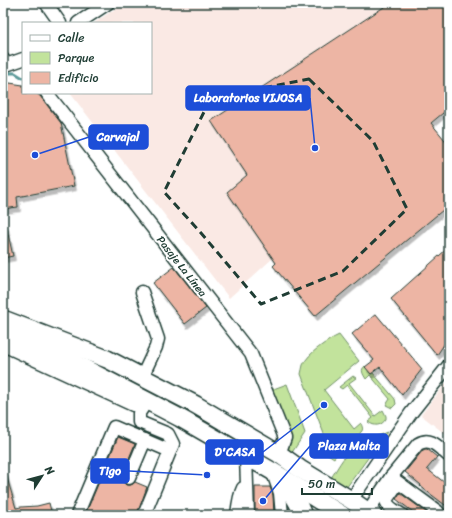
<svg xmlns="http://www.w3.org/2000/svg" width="452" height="518" font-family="Sriracha,sans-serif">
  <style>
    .built { fill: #fae9e4 }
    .green { fill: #c2e39c; stroke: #709068 }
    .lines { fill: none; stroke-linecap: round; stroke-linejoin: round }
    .stream { stroke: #5d9a9a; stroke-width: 3 }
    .building { fill: #edb5a4; stroke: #1f3d34; filter: url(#shadow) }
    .minor-casing { stroke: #1f3d34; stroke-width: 15 }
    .highway-casing { stroke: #1f3d34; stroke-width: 20 }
    .minor { stroke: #fff; stroke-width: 12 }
    .highway { stroke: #fff; stroke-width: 17 }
    .marked { fill: none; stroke: #1f3d34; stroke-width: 3; stroke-dasharray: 8 5; stroke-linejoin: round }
    .labels { text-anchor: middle; stroke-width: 3.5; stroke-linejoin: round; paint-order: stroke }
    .street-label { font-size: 11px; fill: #1f3d34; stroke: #fff }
    .leader { fill: none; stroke: #1d4ed8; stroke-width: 1.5 }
    .callout-dot { fill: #1d4ed8; stroke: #fff; stroke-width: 1.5 }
    .callout { fill: #1d4ed8; stroke: #1d4ed8; stroke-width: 1.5 }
    .callout-label { font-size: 12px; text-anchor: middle; font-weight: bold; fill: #fff }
  </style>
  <defs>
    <filter id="shadow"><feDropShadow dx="2.5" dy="4.5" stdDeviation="0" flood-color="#0004"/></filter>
  </defs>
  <rect width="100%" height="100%" fill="#fff"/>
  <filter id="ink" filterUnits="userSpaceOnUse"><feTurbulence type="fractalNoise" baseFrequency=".025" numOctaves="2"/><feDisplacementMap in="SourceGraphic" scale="8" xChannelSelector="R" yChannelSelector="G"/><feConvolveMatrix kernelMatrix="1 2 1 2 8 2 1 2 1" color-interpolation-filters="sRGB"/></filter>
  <g filter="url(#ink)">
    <!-- built -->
    <g class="built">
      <polygon points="124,3 388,3 388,4 211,121 247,175 227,192 273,258 229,298 70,93 151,93 151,23 94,23"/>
      <polygon points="449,379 449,437 421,415"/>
    </g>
    <!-- green -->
    <g class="green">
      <path d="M339 335 359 361 324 390 354 429 361 423C362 427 364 429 361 432 359 436 354 436 350 439 343 443 339 451 334 458L320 449 324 443V434L301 374C302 371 302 368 303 365 308 353 328 340 339 335Z"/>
      <path d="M365 366 371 374 373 373 395 399 396 404 392 408 386 405 390 399 370 375 366 379C363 374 360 370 365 366Z"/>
      <path d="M353 376 356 378 349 383 375 416 383 410 386 416V419C381 426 375 427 368 422L373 418 347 385 342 389 339 387Z"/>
      <polygon points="287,384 305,433 291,454 282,448 268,391"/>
      <path d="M387 432 346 488 331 478C337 469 343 457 351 450 361 441 375 437 387 432Z"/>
    </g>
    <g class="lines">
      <!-- stream -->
      <polyline class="stream" points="3,73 15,73 23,78"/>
    </g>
    <!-- building -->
    <g class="building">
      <polygon points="390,3 449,3 449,108 431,123 449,145 449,205 315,316 273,266 276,263 227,192 247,175 211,121"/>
      <polygon points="3,82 23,85 23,93 36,93 40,96 61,123 74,186 17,197 18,207 3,209"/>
      <polygon points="6,225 13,256 3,258 3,226"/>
      <polygon points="449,247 449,337 437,355 391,299"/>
      <polygon points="174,267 206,308 185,324 153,283"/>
      <polygon points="376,314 422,369 402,395 380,367 371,374 365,367 374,360 352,334"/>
      <polygon points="118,437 135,444 122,475 122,479 123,482 126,485 130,485 133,484 135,482 147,487 137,515 85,515"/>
      <polygon points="425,449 427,449 437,457 427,469 449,486 449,508 420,486 421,485 405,472 423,450"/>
      <polygon points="3,471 5,471 16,508 21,507 37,506 49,503 52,515 3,515"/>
      <polygon points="255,487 270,487 273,495 274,515 255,515"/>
      <polygon points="400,493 430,515 417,515 396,499"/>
    </g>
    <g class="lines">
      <defs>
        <g id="minor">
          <polyline points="46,3 60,23"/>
          <polyline points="78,23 108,3"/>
          <polyline points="3,59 6,65 23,59"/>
          <polyline points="47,93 251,354 285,438 279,454"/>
          <polyline points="3,345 133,405 147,401"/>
          <polyline points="142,377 156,347 158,339 142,292"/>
          <polyline points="246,456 248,515"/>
          <polyline points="274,476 280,493 282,515"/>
          <polyline points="391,477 437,511 439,513 439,515"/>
          <polyline points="129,478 145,440"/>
          <path d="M398 483 386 500C387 507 396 511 402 515"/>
          <polyline points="351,500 411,413 449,365"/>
          <path d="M368 511 391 477 418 444C431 436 439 448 449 456"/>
          <polyline points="77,515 114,427 170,451"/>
          <polyline points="144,515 173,444 168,434 139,422 139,413 147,401"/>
          <path d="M237 515C238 506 239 496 243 488"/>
        </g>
        <g id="highway">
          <polyline points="3,319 107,359 196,405 279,454 300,469 351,500 373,515"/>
          <polyline points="3,333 84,368 180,418 272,471 342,515"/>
          <path d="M282 481C292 491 298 502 303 515"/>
        </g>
      </defs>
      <!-- minor casing -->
      <use href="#minor" class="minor-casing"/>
      <!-- highway casing -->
      <use href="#highway" class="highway-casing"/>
      <!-- minor -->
      <use href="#minor" class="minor"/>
      <!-- highway -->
      <use href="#highway" class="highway"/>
    </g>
  </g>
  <!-- marked area -->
  <path class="marked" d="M309 79 373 141 407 209 343 271 261 304 201 233 164 192 211 98Z"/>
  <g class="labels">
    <!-- street labels -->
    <g class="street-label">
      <text transform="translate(182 266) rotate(52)" y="4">Pasaje La Línea</text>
    </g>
  </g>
  <!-- callouts -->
  <path class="leader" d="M315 148L310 98M35 155L89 137M263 501L310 446M324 405L263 452M207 475L129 471"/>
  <g class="callout-dot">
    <circle cx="315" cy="148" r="4"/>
    <circle cx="35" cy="155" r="4"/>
    <circle cx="263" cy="501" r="4"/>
    <circle cx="324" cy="405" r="4"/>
    <circle cx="207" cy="475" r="4"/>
  </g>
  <g class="callout">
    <rect x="186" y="86" width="124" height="24" rx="4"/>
    <rect x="89" y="125" width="59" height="24" rx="4"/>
    <rect x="310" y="434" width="78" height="24" rx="4"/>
    <rect x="206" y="440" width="57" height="24" rx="4"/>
    <rect x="91" y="459" width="38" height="24" rx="4"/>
  </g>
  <g class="callout-label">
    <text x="248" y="102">Laboratorios VIJOSA</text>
    <text x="118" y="141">Carvajal</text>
    <text x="349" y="450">Plaza Malta</text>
    <text x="235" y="456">D'CASA</text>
    <text x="110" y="475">Tigo</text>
  </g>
  <!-- margin -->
  <rect width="452" height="518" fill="none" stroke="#fff" stroke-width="16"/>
  <rect x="8" y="8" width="436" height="502" fill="none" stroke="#1f3d34" stroke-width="1.5" filter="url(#ink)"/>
  <!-- legend -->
  <rect x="22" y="22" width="130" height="72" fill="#ffffff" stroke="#a5b1ae"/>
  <rect x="30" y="35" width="20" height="6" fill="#ffffff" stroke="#a5b1ae"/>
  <text x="58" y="42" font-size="12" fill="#1f3d34">Calle</text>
  <rect x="30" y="52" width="20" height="12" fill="#c2e39c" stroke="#a5b1ae"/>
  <text x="58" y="62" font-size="12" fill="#1f3d34">Parque</text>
  <rect x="30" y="72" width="20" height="12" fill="#edb5a4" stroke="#a5b1ae"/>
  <text x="58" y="82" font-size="12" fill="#1f3d34">Edificio</text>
  <!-- north arrow -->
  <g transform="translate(42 476) rotate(54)" stroke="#ffffff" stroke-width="3" paint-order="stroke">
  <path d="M0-3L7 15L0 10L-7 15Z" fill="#1f3d34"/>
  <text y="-6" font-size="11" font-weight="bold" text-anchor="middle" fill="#1f3d34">N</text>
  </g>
  <!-- scale -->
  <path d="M302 488v6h70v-6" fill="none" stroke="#1f3d34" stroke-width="2"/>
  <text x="308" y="488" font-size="12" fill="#1f3d34" stroke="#ffffff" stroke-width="3" paint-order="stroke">50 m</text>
</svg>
